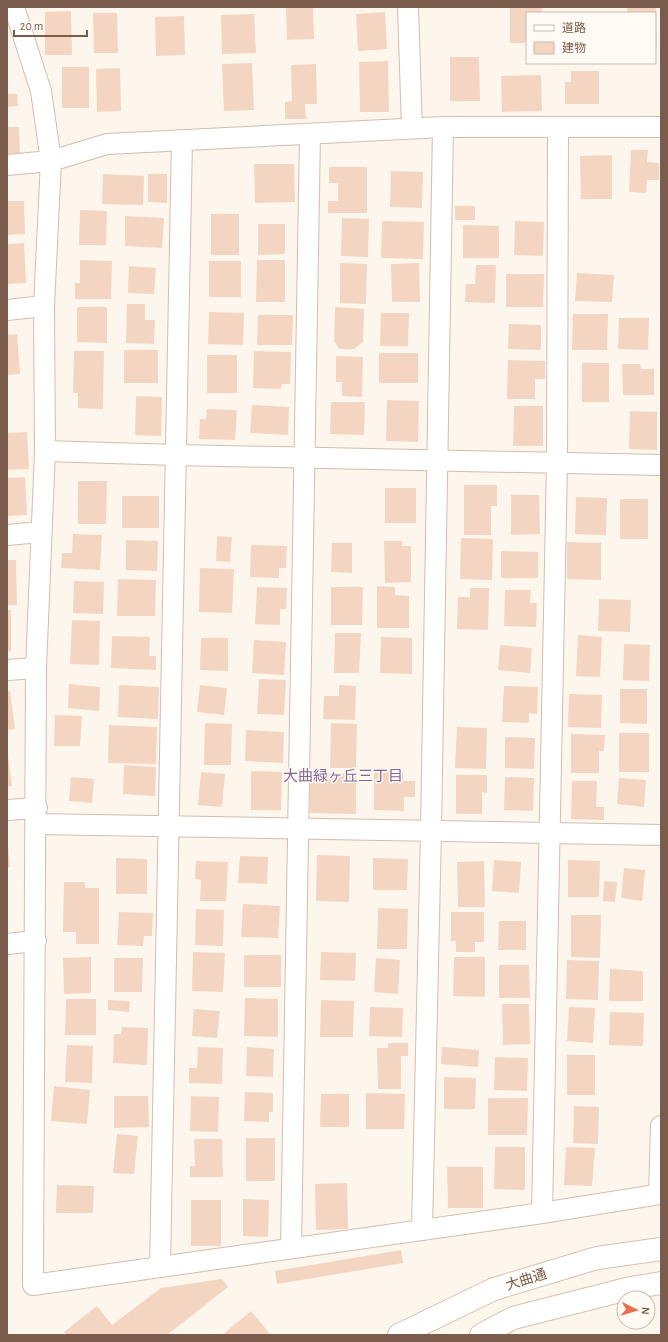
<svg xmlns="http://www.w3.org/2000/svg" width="668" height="1342" font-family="'Alegreya Sans','Noto Sans JP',sans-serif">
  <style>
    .building { fill: #f4d5c2 }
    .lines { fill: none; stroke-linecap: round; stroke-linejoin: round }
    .street-casing { stroke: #d1beaf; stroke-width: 22 }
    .secondary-casing { stroke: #d7c0af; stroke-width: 24 }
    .street { stroke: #fff; stroke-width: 20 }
    .secondary { stroke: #fff; stroke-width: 22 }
    .labels { text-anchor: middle; stroke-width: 3; stroke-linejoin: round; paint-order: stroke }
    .street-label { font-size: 14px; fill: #7b5c4c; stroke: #fffaf3 }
    .neighbourhood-label { font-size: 15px; fill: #856596; stroke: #fffaf3 }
  </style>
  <rect width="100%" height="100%" fill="#fdf6ec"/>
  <!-- building -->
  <g class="building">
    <polygon points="286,7 313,7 314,39 287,40"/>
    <polygon points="510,7 542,7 542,13 527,13 527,43 510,43"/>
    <rect x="627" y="7" width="29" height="6"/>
    <polygon points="71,11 72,55 45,55 45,12"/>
    <polygon points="385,12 387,49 358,51 356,14"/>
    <polygon points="93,13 117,13 118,53 94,53"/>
    <polygon points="254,14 256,53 222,54 221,15"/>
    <polygon points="184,16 185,55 156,56 155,17"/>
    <polygon points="655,16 656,16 657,48 655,48"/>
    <polygon points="450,57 479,57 480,101 450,101"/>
    <polygon points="388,61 389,112 360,112 359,62"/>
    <polygon points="252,63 254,110 224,111 222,64"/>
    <polygon points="316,64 317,104 305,104 306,119 285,119 285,102 292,101 291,65"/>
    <rect x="62" y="67" width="27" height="41"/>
    <polygon points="120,68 121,111 97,112 96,69"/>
    <polygon points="571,71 599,71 599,104 565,104 565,82 571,82"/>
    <polygon points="541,75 542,111 502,112 501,76"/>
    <polygon points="7,94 17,94 18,106 7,107"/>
    <polygon points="7,127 19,127 20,155 7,156"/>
    <polygon points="631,150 648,150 647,162 659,163 659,180 647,180 646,193 629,192"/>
    <polygon points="612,155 612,199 581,199 580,156"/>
    <polygon points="254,164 294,164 295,202 255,203"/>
    <polygon points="329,167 367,167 367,213 328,213 328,201 338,201 338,183 329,183"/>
    <polygon points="391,171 423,172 422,208 390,207"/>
    <polygon points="103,174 144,176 143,205 102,204"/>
    <polygon points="148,174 167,174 167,203 148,202"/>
    <polygon points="7,201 24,201 25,234 7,235"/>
    <rect x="455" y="206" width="20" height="14"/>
    <polygon points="80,210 107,211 106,245 79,245"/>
    <rect x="211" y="214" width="28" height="41"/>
    <polygon points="125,216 164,218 162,248 125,246"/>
    <polygon points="342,218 369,219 368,257 341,256"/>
    <polygon points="382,221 424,222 423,259 381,258"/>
    <polygon points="515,221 544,222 543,256 514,255"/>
    <polygon points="258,224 285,224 285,254 258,255"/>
    <polygon points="463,225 499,226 499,258 463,258"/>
    <polygon points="24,243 26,283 7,284 7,244"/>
    <polygon points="80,260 112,261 111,299 75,299 75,283 80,283"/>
    <polygon points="257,260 285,260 285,302 256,302"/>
    <rect x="209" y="261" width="32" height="36"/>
    <polygon points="340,263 367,264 366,304 340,303"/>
    <polygon points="419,263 420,302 392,302 391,264"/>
    <polygon points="476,265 496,265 495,303 465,302 466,284 475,284"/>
    <polygon points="129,266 156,268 154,294 128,293"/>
    <polygon points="577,273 614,275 612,302 575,301"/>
    <polygon points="506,274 544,274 543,307 506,307"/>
    <polygon points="127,304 145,304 145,320 155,320 154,344 126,343"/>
    <polygon points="77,307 107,307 107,343 77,342"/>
    <polygon points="335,307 364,309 363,342 354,349 339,349 334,341"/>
    <polygon points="209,312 244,313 243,345 208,344"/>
    <polygon points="381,313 409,313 408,346 380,346"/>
    <polygon points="573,314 608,314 607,350 572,350"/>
    <polygon points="258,315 293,315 292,345 257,345"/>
    <polygon points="619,318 649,318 648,350 618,349"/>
    <polygon points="509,324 541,325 541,350 508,349"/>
    <polygon points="17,334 20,374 7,375 7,335"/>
    <rect x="124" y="350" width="34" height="33"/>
    <polygon points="74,351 104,351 103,409 78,408 78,393 73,393"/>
    <polygon points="254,351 291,352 290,384 282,384 281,389 253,388"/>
    <rect x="379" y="353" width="39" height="30"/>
    <rect x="207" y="355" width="30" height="38"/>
    <polygon points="336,356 363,357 362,397 342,396 342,382 336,382"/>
    <polygon points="508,360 545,361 545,379 535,379 535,399 507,399"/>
    <rect x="582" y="363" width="27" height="39"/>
    <polygon points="622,364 640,364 641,369 654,369 654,395 623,395"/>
    <polygon points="136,396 162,397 161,436 135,435"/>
    <polygon points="387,400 419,401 418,442 386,441"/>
    <polygon points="331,402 365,402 364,435 330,434"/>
    <polygon points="252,405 289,407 288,435 250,433"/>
    <polygon points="514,406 543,406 543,446 513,446"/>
    <polygon points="207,409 237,410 235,440 199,439 200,419 206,419"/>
    <polygon points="630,411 657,412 657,450 629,449"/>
    <polygon points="27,432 29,469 7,470 7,433"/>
    <polygon points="25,477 27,515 7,516 7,478"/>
    <polygon points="78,481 107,481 106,524 78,524"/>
    <polygon points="464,485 497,485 497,506 491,506 491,535 464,535"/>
    <rect x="385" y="488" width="31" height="35"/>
    <polygon points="511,495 539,495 540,534 511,535"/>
    <rect x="122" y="496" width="37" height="32"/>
    <polygon points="576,497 607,498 606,535 575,534"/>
    <rect x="620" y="499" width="28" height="40"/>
    <polygon points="73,534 102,535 100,570 61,568 62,553 72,553"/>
    <polygon points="217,536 232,537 230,562 216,561"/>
    <polygon points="461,538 493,539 492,580 460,579"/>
    <polygon points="126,540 158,541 157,571 126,570"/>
    <polygon points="384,541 402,541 402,546 411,546 411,582 385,583"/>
    <polygon points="567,542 601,543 601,580 567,579"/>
    <polygon points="332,543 352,543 352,573 331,572"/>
    <polygon points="251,545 287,546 286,568 279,568 279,578 250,577"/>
    <polygon points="501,551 538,552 538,578 501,578"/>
    <polygon points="7,560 16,560 17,605 7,605"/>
    <polygon points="200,568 234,569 232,613 199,612"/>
    <polygon points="118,579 156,580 155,616 117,616"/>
    <polygon points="74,581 104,582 103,614 73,613"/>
    <polygon points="377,586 395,587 395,595 409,596 409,628 377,628"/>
    <polygon points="257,587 287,588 286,609 280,609 280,625 255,624"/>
    <polygon points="331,587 363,587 362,625 331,625"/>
    <polygon points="470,588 489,588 488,630 457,629 458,597 470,597"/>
    <polygon points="505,590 531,590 530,603 537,603 536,627 504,626"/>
    <polygon points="599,599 631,600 630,632 598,631"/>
    <rect x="7" y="610" width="4" height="41"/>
    <polygon points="72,620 100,621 99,665 70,664"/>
    <polygon points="335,633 361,633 359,673 334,673"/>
    <polygon points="578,635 602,637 600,677 576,676"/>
    <polygon points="112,636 150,637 149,656 156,656 156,670 111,668"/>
    <polygon points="381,637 412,638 412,674 380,673"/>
    <polygon points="201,638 228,638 228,671 200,670"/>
    <polygon points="254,640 286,642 284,675 252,673"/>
    <polygon points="624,644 650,645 649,681 623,680"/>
    <polygon points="500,645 532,648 530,673 498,670"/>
    <polygon points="259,679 286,680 284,715 257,714"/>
    <polygon points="69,684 100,687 99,711 68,708"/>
    <polygon points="119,685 159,687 158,719 118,717"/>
    <polygon points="200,685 227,688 224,715 197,712"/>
    <polygon points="339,685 356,686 355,720 323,719 324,696 339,696"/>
    <polygon points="504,686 538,687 537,714 529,713 529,723 502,722"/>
    <polygon points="620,689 647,689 647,724 620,723"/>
    <polygon points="10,691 15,729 7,730 7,692"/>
    <polygon points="569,694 602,695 601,728 568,727"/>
    <polygon points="55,715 82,716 80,746 54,746"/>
    <polygon points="205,723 232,724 231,765 204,765"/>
    <polygon points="331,723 357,724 356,768 330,768"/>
    <polygon points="109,725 157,727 156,764 108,763"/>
    <polygon points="457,727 487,728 486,769 455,768"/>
    <polygon points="246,730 284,732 283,763 245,761"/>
    <rect x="619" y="733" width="30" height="39"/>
    <polygon points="571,734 605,735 604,751 599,751 599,773 571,773"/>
    <polygon points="505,737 535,738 534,769 505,768"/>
    <polygon points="7,748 12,786 7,787"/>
    <polygon points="124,765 156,767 155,796 123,794"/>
    <polygon points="251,771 282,772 281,810 251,810"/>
    <polygon points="201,772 225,774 222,807 198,805"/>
    <polygon points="374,772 403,772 403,781 415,781 415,797 404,797 404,811 374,810"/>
    <polygon points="310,773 356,774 356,814 310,813"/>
    <polygon points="456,775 487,775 487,793 482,792 482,814 456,814"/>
    <polygon points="71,777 94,779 92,803 69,801"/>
    <polygon points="505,777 534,778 533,811 504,810"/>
    <polygon points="619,778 646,780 644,807 617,804"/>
    <polygon points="572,781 597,781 596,807 604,807 604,820 571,819"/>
    <polygon points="7,836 10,867 7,867"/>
    <polygon points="317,855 350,856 349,902 316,901"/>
    <polygon points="240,856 268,857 267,884 238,883"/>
    <polygon points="116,858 147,859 147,894 116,894"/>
    <polygon points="373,858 408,859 407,890 373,890"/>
    <polygon points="494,860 521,862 519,893 492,891"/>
    <polygon points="568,860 600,861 599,897 568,897"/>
    <polygon points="196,861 228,862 226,901 200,901 201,880 195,879"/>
    <polygon points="484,861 485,907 458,907 457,862"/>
    <polygon points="624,868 645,870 642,901 621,898"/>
    <polygon points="604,881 617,882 615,902 603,901"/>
    <polygon points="64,882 85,882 85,888 99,888 99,944 76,944 76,932 63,932"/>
    <polygon points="243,904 280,906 278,938 241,937"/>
    <polygon points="378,908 408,909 407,949 377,949"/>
    <polygon points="196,909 224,910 223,946 195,945"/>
    <polygon points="119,912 153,913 152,936 144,936 143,946 117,945"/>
    <polygon points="451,912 484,912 484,942 475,942 475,952 456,952 456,941 451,941"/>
    <polygon points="571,915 601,915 600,958 571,957"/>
    <polygon points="499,921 526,921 526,950 498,950"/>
    <polygon points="193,952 225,953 223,992 192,991"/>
    <polygon points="321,952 356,953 355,981 320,980"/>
    <rect x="244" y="955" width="37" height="32"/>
    <polygon points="91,957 91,993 64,994 63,958"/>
    <polygon points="454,957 485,957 485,997 453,996"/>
    <polygon points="114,958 143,958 142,992 114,992"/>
    <polygon points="376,958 400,960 398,994 374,992"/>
    <polygon points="567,960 599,961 598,1000 566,999"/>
    <polygon points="499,965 529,965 530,998 499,998"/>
    <polygon points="610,969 643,971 643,1001 609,1001"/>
    <polygon points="245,998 278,999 278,1037 244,1036"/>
    <polygon points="66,999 96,999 96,1035 65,1035"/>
    <polygon points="108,1000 130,1001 129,1012 108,1010"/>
    <polygon points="321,1000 354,1001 353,1037 320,1037"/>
    <polygon points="502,1004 529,1004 530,1044 503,1045"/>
    <polygon points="370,1007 403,1008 402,1037 369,1036"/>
    <polygon points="569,1007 595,1008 593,1043 567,1041"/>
    <polygon points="194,1009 220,1011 217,1038 192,1036"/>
    <polygon points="610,1012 644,1013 643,1046 609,1045"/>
    <polygon points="122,1027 148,1028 147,1065 113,1063 114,1034 121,1034"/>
    <polygon points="388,1043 408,1043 408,1056 401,1056 401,1089 378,1089 377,1048 388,1048"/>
    <polygon points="67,1045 93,1046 92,1083 65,1082"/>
    <polygon points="198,1047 223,1048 222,1084 189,1083 189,1068 197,1068"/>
    <polygon points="247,1047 274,1049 273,1077 246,1076"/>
    <polygon points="442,1047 479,1050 478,1067 441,1064"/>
    <rect x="567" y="1055" width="28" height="40"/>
    <polygon points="495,1057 528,1058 527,1091 494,1090"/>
    <polygon points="444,1077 476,1078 475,1109 444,1109"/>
    <polygon points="54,1086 90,1090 87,1124 51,1121"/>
    <polygon points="245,1092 273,1093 273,1112 269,1112 269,1122 244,1121"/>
    <polygon points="366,1093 405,1094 404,1129 366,1129"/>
    <polygon points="321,1094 349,1094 349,1127 320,1127"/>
    <polygon points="114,1096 148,1096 149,1127 114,1128"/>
    <polygon points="191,1096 219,1097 218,1132 190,1131"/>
    <polygon points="488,1098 528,1098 527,1135 488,1135"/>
    <polygon points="574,1106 599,1107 598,1144 573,1143"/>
    <polygon points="117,1134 138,1136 134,1174 113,1173"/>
    <rect x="246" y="1138" width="29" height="43"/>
    <polygon points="194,1139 222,1139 223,1177 190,1177 190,1166 195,1166"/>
    <polygon points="495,1147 525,1147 525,1190 494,1189"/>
    <polygon points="566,1147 595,1148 592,1186 564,1185"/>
    <polygon points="447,1167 483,1167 483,1208 448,1208"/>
    <polygon points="347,1183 348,1229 316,1230 315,1184"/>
    <polygon points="57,1185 94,1186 93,1213 56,1213"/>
    <polygon points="243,1199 269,1200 268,1237 243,1236"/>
    <rect x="191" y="1200" width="30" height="46"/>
    <polygon points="401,1250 403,1263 277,1284 275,1271"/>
    <polygon points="222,1279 228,1287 167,1335 66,1335 64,1332 97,1306 112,1325 161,1288"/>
    <polygon points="251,1311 271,1335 222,1335"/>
  </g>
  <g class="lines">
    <defs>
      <g id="street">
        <polyline points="14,7 41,91 51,161 44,306 45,451 36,668 33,1285 542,1213 661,1194"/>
        <polyline points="408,7 412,128"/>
        <polyline points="7,165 51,161 107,144 443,127 661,127"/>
        <polyline points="7,310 44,306"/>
        <polyline points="45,451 177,455 661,465"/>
        <polyline points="7,535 41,532"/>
        <polyline points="7,670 36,668"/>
        <polyline points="7,810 37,808"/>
        <polyline points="36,824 661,835"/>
        <polyline points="7,944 36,941"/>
        <polyline points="659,1194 661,1126"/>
        <polyline points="542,1213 557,463 558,127"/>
        <polyline points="422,1230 431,830 443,127"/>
        <polyline points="291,1248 310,134"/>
        <polyline points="160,1267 182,140"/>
      </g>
      <g id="secondary">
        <polyline points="399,1335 494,1289 597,1258 661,1249"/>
        <polyline points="481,1335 513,1318 631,1288 661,1283"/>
      </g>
    </defs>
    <!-- street casing -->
    <use href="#street" class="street-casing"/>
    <!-- secondary casing -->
    <use href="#secondary" class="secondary-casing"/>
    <!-- street -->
    <use href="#street" class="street"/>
    <!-- secondary -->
    <use href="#secondary" class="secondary"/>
  </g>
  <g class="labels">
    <!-- street labels -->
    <g class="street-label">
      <text transform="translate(526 1279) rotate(-17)" y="5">大曲通</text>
    </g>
    <!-- neighbourhood labels -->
    <g class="neighbourhood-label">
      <text x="343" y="781">大曲緑ヶ丘三丁目</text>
    </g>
  </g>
  <!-- border -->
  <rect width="668" height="1342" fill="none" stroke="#7b5c4c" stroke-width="16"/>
  <!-- legend -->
  <rect x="526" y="12" width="130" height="52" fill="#fffaf3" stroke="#cabbb0"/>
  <rect x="534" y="25" width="20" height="6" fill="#ffffff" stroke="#cabbb0"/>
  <text x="562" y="32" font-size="12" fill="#7b5c4c">道路</text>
  <rect x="534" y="42" width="20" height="12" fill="#f4d5c2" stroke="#cabbb0"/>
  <text x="562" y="52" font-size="12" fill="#7b5c4c">建物</text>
  <!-- north arrow -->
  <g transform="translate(636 1310) rotate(95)"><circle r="19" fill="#fffaf3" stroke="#cabbb0"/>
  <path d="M0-3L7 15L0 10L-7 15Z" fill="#ea6e4e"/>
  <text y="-6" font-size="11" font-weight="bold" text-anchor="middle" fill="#7b5c4c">N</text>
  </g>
  <!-- scale -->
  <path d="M14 30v6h73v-6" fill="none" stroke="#7b5c4c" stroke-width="2"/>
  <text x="20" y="30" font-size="12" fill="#7b5c4c" stroke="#fffaf3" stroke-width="3" paint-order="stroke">20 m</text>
</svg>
